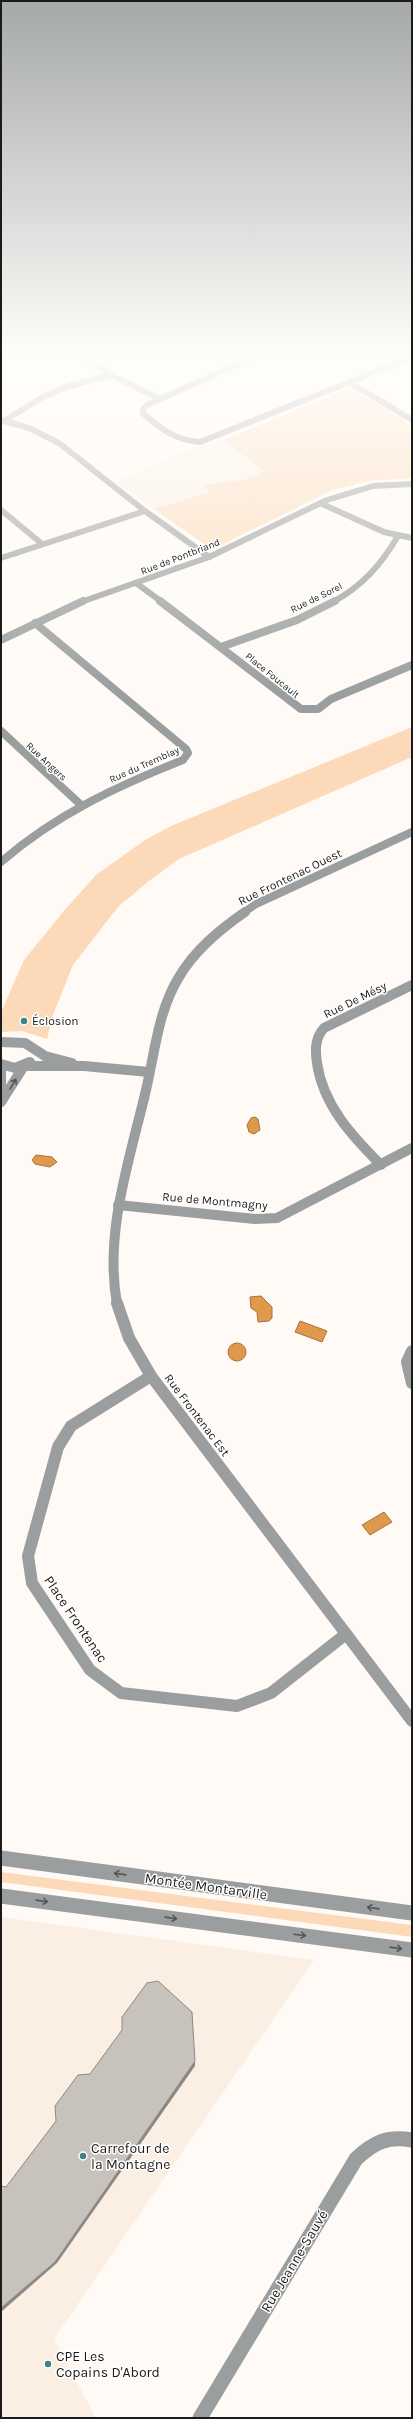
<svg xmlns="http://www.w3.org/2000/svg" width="413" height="2419" font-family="Karla,sans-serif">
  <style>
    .built { fill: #fbefe4 }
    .green { fill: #fcdab9 }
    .water { fill: #e0994b; stroke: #a6733c }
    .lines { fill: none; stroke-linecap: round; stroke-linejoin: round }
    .minor-far4 { stroke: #9a9e9e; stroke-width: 6 }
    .minor-far3 { stroke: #9a9e9e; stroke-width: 8 }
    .minor-far2 { stroke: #9a9e9e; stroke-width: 10 }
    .minor-far1 { stroke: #9a9e9e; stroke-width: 12 }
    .minor { stroke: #9a9e9e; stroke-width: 15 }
    .shaded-wall { fill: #8c8884 }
    .building { fill: #c8c2bc; stroke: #8c8884 }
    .oneway { stroke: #555655 }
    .poi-dot { fill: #3d8583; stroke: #fff; stroke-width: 1.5 }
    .labels { text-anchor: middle; stroke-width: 3; stroke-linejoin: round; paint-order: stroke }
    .far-street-label { font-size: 10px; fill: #1d1b19; stroke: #fff }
    .street-label { font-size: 12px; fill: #1d1b19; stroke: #fff }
    .poi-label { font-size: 12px; fill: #1d1b19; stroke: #fff; text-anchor: start }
    .near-street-label { font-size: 14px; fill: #1d1b19; stroke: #fff }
    .near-poi-label { font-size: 14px; fill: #1d1b19; stroke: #fff; text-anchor: start }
  </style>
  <rect width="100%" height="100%" fill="#fffaf5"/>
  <!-- built -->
  <g class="built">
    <polygon points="224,440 266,473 154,509 116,482 197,446"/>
    <polygon points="1,1917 314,1960 54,2339 96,2418 1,2418"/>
  </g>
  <!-- green -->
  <g class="green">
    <polygon points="350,387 412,426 412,478 368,481 333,490 215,548 207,546 154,509 209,492 205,485 244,480 261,474 261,472 264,472 224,440"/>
    <polygon points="412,727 412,757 179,859 149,881 118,907 73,965 53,1015 47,1039 22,1031 1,1032 1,1012 24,960 63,912 96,875 145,840 171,826"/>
    <polygon points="1,1872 412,1925 412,1937 1,1882"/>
  </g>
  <!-- water -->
  <g class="water">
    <polygon points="255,1117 258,1119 260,1130 254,1134 249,1132 247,1125 251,1118"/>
    <polygon points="36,1155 52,1157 57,1162 50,1167 35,1164 32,1160"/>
    <polygon points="261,1296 272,1307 272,1318 269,1321 258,1322 257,1312 251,1308 250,1297"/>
    <polygon points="300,1321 327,1331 322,1342 295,1332"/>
    <circle cx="237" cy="1352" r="9"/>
    <polygon points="384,1512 392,1522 370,1535 362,1525"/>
  </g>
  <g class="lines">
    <!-- minor-far4 -->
    <g class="minor-far4">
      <polyline points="81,356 111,375 160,399"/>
      <path d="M256 356 147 405 143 409V413C159 428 177 441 200 442L412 357"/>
      <polyline points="349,382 412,420"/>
      <polyline points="1,420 29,428 59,443 145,511 209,557"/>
      <polyline points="4,421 41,398 66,387 111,375"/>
      <polyline points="320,503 384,532 412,538"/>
      <polyline points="1,510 41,543"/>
      <polyline points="1,558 145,511"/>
      <polyline points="136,583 162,602"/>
      <polyline points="81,602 209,557 327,500 373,486 412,484"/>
      <path d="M333 602C362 586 381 565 398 536"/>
    </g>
    <!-- minor-far3 -->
    <g class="minor-far3">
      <polyline points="160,601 301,709 318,709 331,699 412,665"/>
      <polyline points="1,640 83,601"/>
      <polyline points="221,647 297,620 335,601"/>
      <polyline points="1,731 80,804"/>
      <path d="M1 862C55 815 117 786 183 760L188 753 186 749 35 623"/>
      <polyline points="243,913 256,904 412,832"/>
    </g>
    <!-- minor-far2 -->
    <g class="minor-far2">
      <polyline points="1,1042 25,1043 45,1056 72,1063"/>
      <polyline points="1,1064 15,1068 30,1062"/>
      <polyline points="1,1065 1,1086"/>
      <polyline points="25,1066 84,1066 149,1072"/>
      <polyline points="1,1102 24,1066"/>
      <path d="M381 1165C352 1136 323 1105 317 1063 315 1050 315 1038 324 1028L412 985"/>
      <polyline points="118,1205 255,1219 277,1218 412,1148"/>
      <path d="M117 1304C104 1232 130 1159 146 1090 155 1052 158 1011 179 977 195 950 219 930 245 912"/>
    </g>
    <!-- minor-far1 -->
    <g class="minor-far1">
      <polyline points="117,1303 129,1338 151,1376 412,1721"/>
      <polyline points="412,1351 407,1362 412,1383"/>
      <polyline points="151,1376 71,1426 58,1447 28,1556 32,1583 90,1670 121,1693 237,1706 271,1693 346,1634"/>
    </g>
    <!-- minor -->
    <g class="minor">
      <polyline points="1,1858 412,1913"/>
      <polyline points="1,1896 412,1950"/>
      <path d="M200 2418 356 2159C374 2142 387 2136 412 2140"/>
    </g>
  </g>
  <!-- shaded-wall -->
  <polygon class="shaded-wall" points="195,2061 195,2066 57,2263 1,2312 1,2308"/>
  <!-- building -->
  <polygon class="building" points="158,1981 192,2012 195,2061 55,2262 1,2308 1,2186 6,2187 56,2121 55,2106 78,2075 90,2074 122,2030 122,2017 147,1983"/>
  <!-- one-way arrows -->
  <defs><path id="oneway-shaft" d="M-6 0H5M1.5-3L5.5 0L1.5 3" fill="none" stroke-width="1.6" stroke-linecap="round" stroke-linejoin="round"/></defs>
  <g class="oneway">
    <use href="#oneway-shaft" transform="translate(13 1084) rotate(-59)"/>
    <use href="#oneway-shaft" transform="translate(120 1874) rotate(-172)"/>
    <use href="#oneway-shaft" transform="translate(42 1901) rotate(8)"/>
    <use href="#oneway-shaft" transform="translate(373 1908) rotate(-172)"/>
    <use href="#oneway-shaft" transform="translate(171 1918) rotate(8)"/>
    <use href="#oneway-shaft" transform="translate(300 1935) rotate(7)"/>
    <use href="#oneway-shaft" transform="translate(396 1948) rotate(8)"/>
  </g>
  <!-- sky -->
  <linearGradient id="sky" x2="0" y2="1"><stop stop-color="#a5a9a9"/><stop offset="0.51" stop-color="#fffdfa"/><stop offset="1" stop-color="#fffdfa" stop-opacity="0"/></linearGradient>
  <rect width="413" height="694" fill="url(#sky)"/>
  <!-- markers -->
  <g class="poi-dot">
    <circle cx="24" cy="1021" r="4"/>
    <circle cx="83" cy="2156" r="4"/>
    <circle cx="48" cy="2364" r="4"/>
  </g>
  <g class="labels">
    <!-- far-street labels -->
    <g class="far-street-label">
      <text transform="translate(180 556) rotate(-21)" y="4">Rue de Pontbriand</text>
      <text transform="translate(316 597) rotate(-26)" y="4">Rue de Sorel</text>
      <text transform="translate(273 675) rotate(39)" y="4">Place Foucault</text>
      <text transform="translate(47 761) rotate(43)" y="4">Rue Angers</text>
      <text transform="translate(144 764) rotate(-24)" y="4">Rue du Tremblay</text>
    </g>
    <!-- street labels -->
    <g class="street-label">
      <text transform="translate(290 877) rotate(-26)" y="4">Rue Frontenac Ouest</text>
      <text transform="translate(355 1000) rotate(-26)" y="4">Rue De Mésy</text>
      <text transform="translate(215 1201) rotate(5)" y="4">Rue de Montmagny</text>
      <text transform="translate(197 1415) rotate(53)" y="4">Rue Frontenac Est</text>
    </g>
    <!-- poi labels -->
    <g class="poi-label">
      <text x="32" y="1025">Éclosion</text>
    </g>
    <!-- near-street labels -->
    <g class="near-street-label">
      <text transform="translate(76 1619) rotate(56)" y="5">Place Frontenac</text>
      <text transform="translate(206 1886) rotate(8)" y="5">Montée Montarville</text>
      <text transform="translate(294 2261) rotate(-59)" y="5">Rue Jeanne-Sauvé</text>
    </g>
    <!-- near-poi labels -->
    <g class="near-poi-label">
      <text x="91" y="2153">Carrefour de<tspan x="91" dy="16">la Montagne</tspan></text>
      <text x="56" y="2361">CPE Les<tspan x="56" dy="16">Copains D'Abord</tspan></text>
    </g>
  </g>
  <!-- border -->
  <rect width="413" height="2419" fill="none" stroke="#1d1b19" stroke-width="4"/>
</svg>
